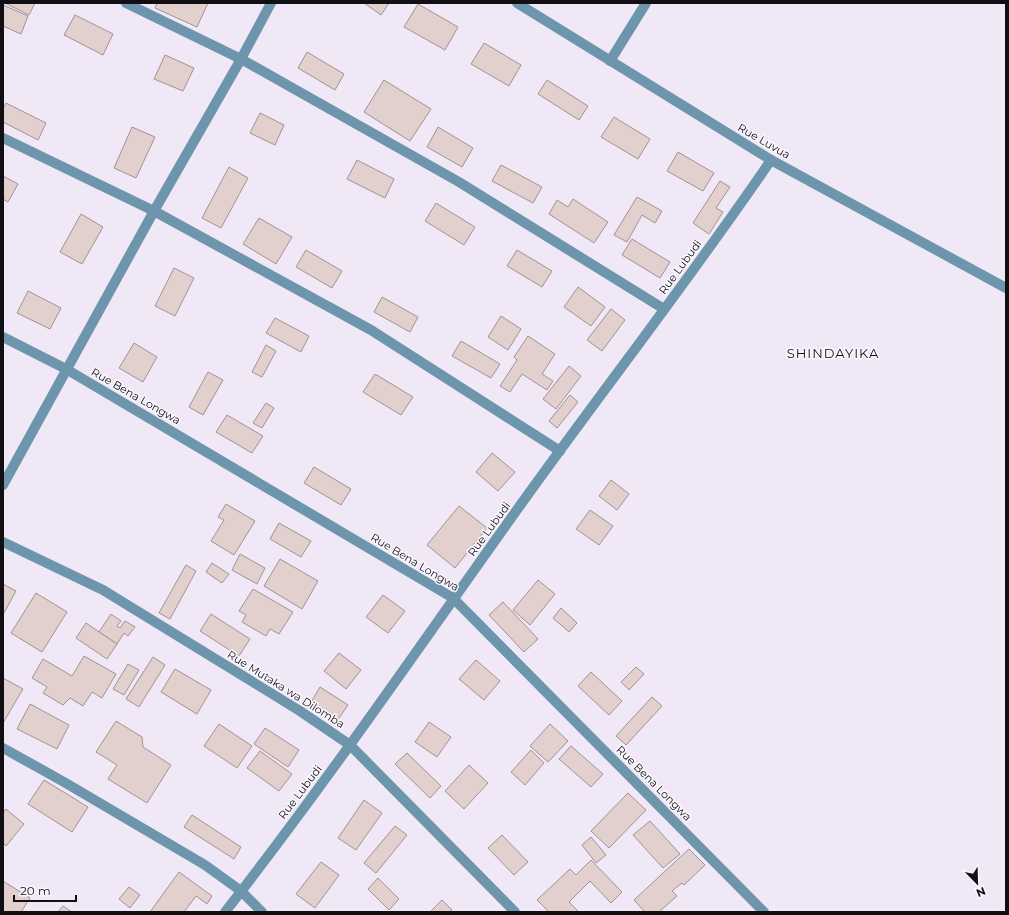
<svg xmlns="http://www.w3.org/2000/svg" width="1009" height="915" font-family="Montserrat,sans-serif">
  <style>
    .building { fill: #e2d0ce; stroke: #a29290 }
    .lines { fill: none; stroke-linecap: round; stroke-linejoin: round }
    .street { stroke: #6d95ab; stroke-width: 10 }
    .labels { text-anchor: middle; stroke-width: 3; stroke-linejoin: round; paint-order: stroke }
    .street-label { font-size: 11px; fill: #120f14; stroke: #fbf7ff }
    .quarter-label { font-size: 13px; letter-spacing: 1px; fill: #120f14; stroke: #fbf7ff }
  </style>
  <rect width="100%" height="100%" fill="#f0e8f6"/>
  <!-- building -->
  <g class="building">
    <polygon points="5,3 35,3 29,15"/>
    <polygon points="157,3 208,3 197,27 155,8"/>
    <polygon points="364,3 389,3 381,15"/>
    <polygon points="418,4 458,27 445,50 404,27"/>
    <polygon points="3,5 28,16 21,34 3,26"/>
    <polygon points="75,15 113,34 103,55 64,35"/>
    <polygon points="484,43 521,65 509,86 471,64"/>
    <polygon points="307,52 344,74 335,90 298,68"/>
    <polygon points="165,55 194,68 183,91 154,79"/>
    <polygon points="384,80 431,109 410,141 364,112"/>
    <polygon points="547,80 588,106 579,120 538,94"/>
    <polygon points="6,103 46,123 38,140 3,122 3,109"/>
    <polygon points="260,113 284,125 275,145 250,133"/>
    <polygon points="614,117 650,139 638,159 601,137"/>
    <polygon points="132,127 155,137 136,178 114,168"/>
    <polygon points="438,127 473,148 462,167 427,147"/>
    <polygon points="678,152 714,173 703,191 667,171"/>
    <polygon points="357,160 394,179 385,198 347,179"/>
    <polygon points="501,165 542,187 533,203 492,181"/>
    <polygon points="229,167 248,178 221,228 202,218"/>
    <polygon points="3,176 18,184 8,202 3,199"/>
    <polygon points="720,181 730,187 716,208 723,212 709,234 693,223"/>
    <polygon points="637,197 662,211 655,223 642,215 627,242 614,235"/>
    <polygon points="573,199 608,222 594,243 549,214 557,200 568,207"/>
    <polygon points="436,203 475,227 464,245 425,221"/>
    <polygon points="81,214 103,227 82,264 60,252"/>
    <polygon points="259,218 292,237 276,264 243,244"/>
    <polygon points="632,239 670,262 660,278 622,255"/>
    <polygon points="306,250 342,271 332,288 296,267"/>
    <polygon points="517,250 552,271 542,287 507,266"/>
    <polygon points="174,268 194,278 175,316 155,306"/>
    <polygon points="578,287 605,307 591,326 564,307"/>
    <polygon points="28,291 61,308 50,329 17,313"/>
    <polygon points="382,297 418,317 410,332 374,312"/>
    <polygon points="611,309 625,320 602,351 587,340"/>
    <polygon points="501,316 521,329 508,350 488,337"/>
    <polygon points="275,318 309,336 301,352 266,333"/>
    <polygon points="528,336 555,354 542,374 553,381 547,390 522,374 510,392 500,386 517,360 514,357"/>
    <polygon points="461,341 500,364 491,378 452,356"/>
    <polygon points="134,343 157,357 143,382 119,368"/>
    <polygon points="266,345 276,351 262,377 252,372"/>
    <polygon points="569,366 581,376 556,409 543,399"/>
    <polygon points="208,372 223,380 203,415 189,407"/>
    <polygon points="375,374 413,397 401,415 363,392"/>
    <polygon points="570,395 578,402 557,428 549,421"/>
    <polygon points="266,403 274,408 262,428 253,423"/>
    <polygon points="227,415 263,436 252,453 216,432"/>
    <polygon points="492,453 515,472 498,491 476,472"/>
    <polygon points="314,467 351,489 341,505 304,483"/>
    <polygon points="611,480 629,494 617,510 599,496"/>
    <polygon points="226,504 255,521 234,555 211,541 224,520 218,517"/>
    <polygon points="459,506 487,528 455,568 427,545"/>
    <polygon points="590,510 613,526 599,545 576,529"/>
    <polygon points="279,523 311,541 301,557 270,539"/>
    <polygon points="240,554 265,568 257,584 232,570"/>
    <polygon points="280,559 318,581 302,609 264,586"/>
    <polygon points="212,563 229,574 222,583 206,572"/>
    <polygon points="186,565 196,571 170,619 159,613"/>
    <polygon points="538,580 555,594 530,625 513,610"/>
    <polygon points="3,584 16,591 4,613 3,613"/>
    <polygon points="253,589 293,612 279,634 270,629 266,636 242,622 246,615 239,611"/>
    <polygon points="36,593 67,612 42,652 11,633"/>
    <polygon points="383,595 405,611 388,633 366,617"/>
    <polygon points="503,602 538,639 524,652 489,615"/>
    <polygon points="561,608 577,623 569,632 553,618"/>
    <polygon points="111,614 121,621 117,626 120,628 125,621 135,627 128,636 124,633 117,644 99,632"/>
    <polygon points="211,614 250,639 239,656 200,631"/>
    <polygon points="86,623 117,644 107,659 76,638"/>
    <polygon points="339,653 361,670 346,689 324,671"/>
    <polygon points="84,656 116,674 102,698 92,692 83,706 70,698 63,705 43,693 47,687 32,678 43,659 72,676"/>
    <polygon points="153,657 165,665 139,707 126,699"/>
    <polygon points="476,660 500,681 484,700 459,679"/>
    <polygon points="128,664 139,670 124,695 113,689"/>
    <polygon points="636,667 644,674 629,690 621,682"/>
    <polygon points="175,669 211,690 197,714 161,692"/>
    <polygon points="591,672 622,701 609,715 578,686"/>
    <polygon points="3,678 23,689 3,723"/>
    <polygon points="320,687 348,705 337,721 310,704"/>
    <polygon points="652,697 662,706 626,745 616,736"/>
    <polygon points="30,704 69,725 57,749 17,729"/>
    <polygon points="116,721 142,737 143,747 171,765 147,803 108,779 117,765 96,752"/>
    <polygon points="429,722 451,737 437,757 415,742"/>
    <polygon points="219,724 252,746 237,768 204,746"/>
    <polygon points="550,724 568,741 548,762 530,746"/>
    <polygon points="265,728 299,750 288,767 254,744"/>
    <polygon points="571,746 603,774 591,787 559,759"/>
    <polygon points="531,750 544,763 525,785 511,772"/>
    <polygon points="260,751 292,774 279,791 247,768"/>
    <polygon points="407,753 441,786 430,798 395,764"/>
    <polygon points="469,765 488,783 464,809 445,791"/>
    <polygon points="44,780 88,807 72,832 28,804"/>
    <polygon points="628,793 646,810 609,848 591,831"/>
    <polygon points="364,800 382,813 356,850 338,838"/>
    <polygon points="6,809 24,824 6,846 3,843 3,813"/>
    <polygon points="192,815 241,847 234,859 184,827"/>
    <polygon points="650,821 680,854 663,868 633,835"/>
    <polygon points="395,826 407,835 376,873 364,863"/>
    <polygon points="502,835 528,862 514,875 488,848"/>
    <polygon points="591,837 606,855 596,863 582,845"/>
    <polygon points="689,849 705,865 684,885 682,883 672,891 677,896 659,912 645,912 634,900"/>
    <polygon points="591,860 622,892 611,903 590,881 569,902 579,912 549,912 537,900 570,869 576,875"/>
    <polygon points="321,862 339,875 315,908 296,894"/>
    <polygon points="179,872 212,896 207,904 196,896 184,912 150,912"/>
    <polygon points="378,878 399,899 389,910 368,889"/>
    <polygon points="3,881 30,898 21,912 3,912"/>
    <polygon points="129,887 140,895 130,908 119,899"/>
    <polygon points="442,900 452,910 450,912 430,912"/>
    <polygon points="63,906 72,912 58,912"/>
  </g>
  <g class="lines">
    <!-- street -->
    <g class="street">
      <polyline points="126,3 241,59 459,182 664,309"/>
      <polyline points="517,3 771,160 1006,288"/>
      <polyline points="610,61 646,3"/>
      <polyline points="3,138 154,211 371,330 560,451"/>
      <polyline points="3,337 66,369 453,598 764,912"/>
      <polyline points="3,485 154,211 241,59 271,3"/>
      <polyline points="3,542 103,590 300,711 350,745 515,912"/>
      <polyline points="3,748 64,782 205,865 241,891 262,912"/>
      <path d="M225 912C330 778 425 638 524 500 606 386 692 276 771 160"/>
    </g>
  </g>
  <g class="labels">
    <!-- street labels -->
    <g class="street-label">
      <text transform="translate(764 141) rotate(30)" y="4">Rue Luvua</text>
      <text transform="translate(680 267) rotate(-54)" y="4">Rue Lubudi</text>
      <text transform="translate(136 396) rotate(30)" y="4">Rue Bena Longwa</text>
      <text transform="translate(489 529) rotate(-54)" y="4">Rue Lubudi</text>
      <text transform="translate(415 562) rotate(31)" y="4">Rue Bena Longwa</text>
      <text transform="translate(286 689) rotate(32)" y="4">Rue Mutaka wa Dilomba</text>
      <text transform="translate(654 783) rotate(45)" y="4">Rue Bena Longwa</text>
      <text transform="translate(300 792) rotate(-53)" y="4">Rue Lubudi</text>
    </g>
    <!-- quarter labels -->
    <g class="quarter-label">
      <text x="833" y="358">SHINDAYIKA</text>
    </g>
  </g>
  <!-- border -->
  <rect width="1009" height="915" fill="none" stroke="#120f14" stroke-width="8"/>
  <!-- north arrow -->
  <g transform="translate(977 883) rotate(157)" stroke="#fbf7ff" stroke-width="3" paint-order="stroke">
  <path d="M0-3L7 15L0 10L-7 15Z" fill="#120f14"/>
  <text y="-6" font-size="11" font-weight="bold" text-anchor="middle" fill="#120f14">N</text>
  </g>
  <!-- scale -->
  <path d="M14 895v6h62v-6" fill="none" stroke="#120f14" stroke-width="2"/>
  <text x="20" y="895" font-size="12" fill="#120f14" stroke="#fbf7ff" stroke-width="3" paint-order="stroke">20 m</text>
</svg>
